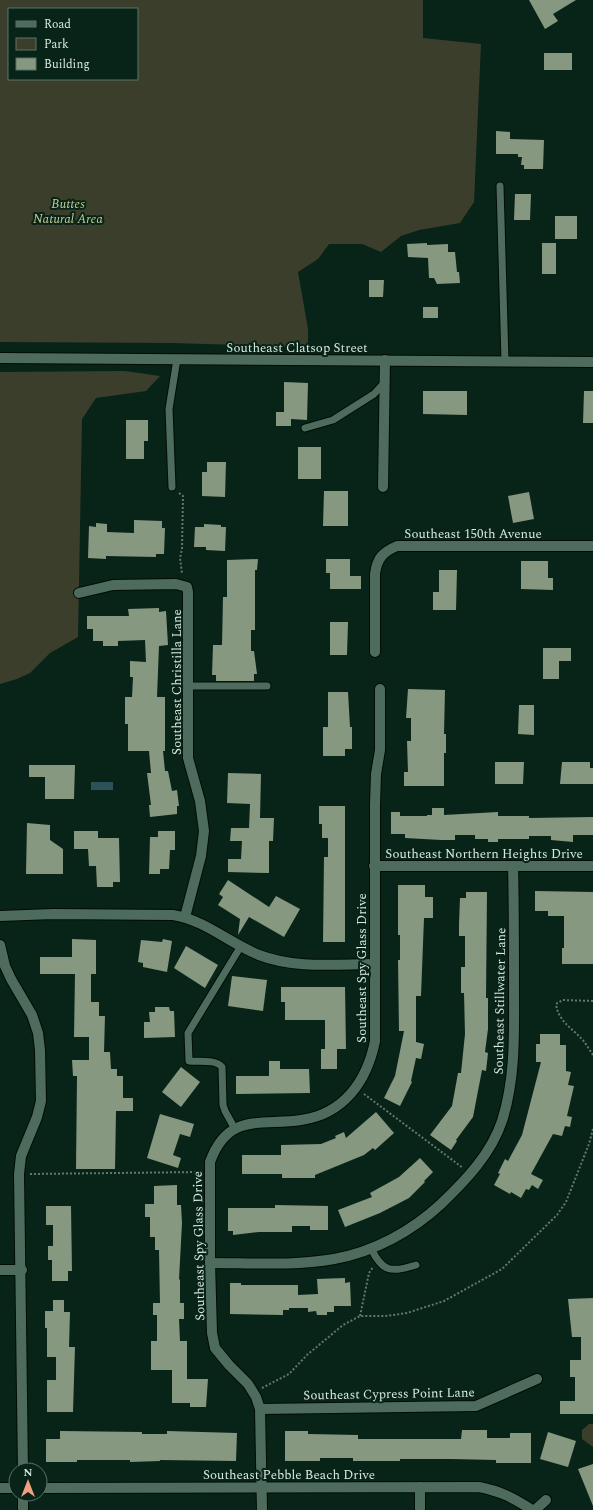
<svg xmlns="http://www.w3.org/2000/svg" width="593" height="1510" font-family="Spectral,serif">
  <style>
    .green { fill: #3c3e2c; fill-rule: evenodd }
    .water { fill: #2c5159 }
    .building { fill: #869880 }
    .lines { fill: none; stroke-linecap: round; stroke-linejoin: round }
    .service-casing { stroke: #000d04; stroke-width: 9 }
    .minor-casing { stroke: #000d04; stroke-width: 12 }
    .tertiary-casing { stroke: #000d04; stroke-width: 12 }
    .path { stroke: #61786e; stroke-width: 2; stroke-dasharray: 2 2; stroke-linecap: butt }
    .service { stroke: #4e6c5d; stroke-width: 7 }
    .minor { stroke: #4e6c5d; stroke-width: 10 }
    .tertiary { stroke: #4e6c5d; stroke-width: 10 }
    .labels { text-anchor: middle; stroke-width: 4; stroke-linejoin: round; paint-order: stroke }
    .park-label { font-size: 13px; font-style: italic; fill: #c7cd95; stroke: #082418 }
    .street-label { font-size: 13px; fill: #d8e9e0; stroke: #082418 }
  </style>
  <rect width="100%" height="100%" fill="#082418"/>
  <!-- green -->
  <g class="green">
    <path d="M0 0H423V38L481 44 474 202 460 223 419 230 401 236 381 252 362 244H329L318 259 298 272 308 329V347L173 343 0 342ZM9 9H137V79H9Z"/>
    <polygon points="125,371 160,376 146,391 96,398 82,419 78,637 50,653 30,673 17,679 0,684 0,372"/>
    <polygon points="589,1424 593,1424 593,1447 582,1439 582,1430"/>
  </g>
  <!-- water -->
  <rect class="water" x="91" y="782" width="22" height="8"/>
  <!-- building -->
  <g class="building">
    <polygon points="529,0 576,0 553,14 558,21 545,29"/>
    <rect x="544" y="53" width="28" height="17"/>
    <polygon points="496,131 510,132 510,139 544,140 543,169 524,169 524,165 521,165 522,157 518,157 518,154 496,154"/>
    <polygon points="515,194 531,194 530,220 514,220"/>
    <rect x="555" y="216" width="22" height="23"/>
    <polygon points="427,243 427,245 448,244 448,252 455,252 457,272 459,272 460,283 437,284 434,278 429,278 428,258 408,257 407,244"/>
    <rect x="542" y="243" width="14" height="31"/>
    <polygon points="369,280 384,280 383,297 369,297"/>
    <rect x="423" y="307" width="15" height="11"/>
    <polygon points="284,382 308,383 307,420 291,419 291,426 276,426 276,412 284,412"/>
    <polygon points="423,391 467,391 467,415 423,414"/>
    <polygon points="584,391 593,391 593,423 583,423"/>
    <polygon points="126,420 148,420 148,441 144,441 144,459 126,459"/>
    <rect x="298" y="447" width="23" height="32"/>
    <polygon points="207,462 226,462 225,497 202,496 202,472 207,472"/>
    <polygon points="324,491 348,491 348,526 323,526"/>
    <polygon points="529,492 534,519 513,523 508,496"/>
    <polygon points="134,520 162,521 162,528 165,528 164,554 156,554 156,557 106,556 106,559 88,558 89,526 96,527 96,523 107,524 107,532 134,533"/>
    <polygon points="204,524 221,525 221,527 226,527 225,551 206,550 206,547 194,547 195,527 204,527"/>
    <polygon points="258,559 257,570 255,570 255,630 251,630 251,651 254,651 257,674 254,674 254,681 216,681 216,675 212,675 213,645 222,645 223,597 227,597 227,560"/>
    <polygon points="326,559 350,559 350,576 361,576 361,589 330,589 330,573 326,573"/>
    <polygon points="521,561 548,561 548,578 553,578 553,590 521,589"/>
    <polygon points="439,570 457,570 456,610 433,610 433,592 439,592"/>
    <polygon points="159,608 159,612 166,611 168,645 159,646 157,697 165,697 165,751 163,751 165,771 168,771 172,791 177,790 179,806 177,806 177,814 150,817 149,805 151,805 147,773 151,773 149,751 128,751 128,724 125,724 125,697 132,697 133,677 130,677 130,661 146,662 145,640 118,641 118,646 103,646 103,641 93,641 93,629 87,629 87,616 129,616 128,609"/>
    <polygon points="330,622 348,622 347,655 330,655"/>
    <polygon points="543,648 571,648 571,661 559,661 559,679 543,679"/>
    <polygon points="408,689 445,690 444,734 446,734 446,753 444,753 444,786 404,786 404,772 408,772 407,741 411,741 411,718 406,718"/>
    <polygon points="328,692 348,692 350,727 352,727 352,749 345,749 345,756 323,756 323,727 328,727"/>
    <polygon points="519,705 534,705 534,735 518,734"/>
    <polygon points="495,762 524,762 523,784 495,784"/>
    <polygon points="562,762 590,762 590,768 593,768 593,784 560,784"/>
    <polygon points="29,765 75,765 74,799 45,799 45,777 29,777"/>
    <polygon points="228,773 261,774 260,818 274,818 273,841 269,841 269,873 228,872 228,859 241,859 242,841 230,841 231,828 249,828 250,804 227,803"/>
    <polygon points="319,806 345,806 345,942 323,942 324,857 328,857 328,838 322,838 322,824 319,824"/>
    <polygon points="432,808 444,808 444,815 498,812 498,816 529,816 529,818 593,817 593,835 573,835 573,842 551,840 551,836 529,836 529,839 498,839 498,842 488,842 488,839 475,839 475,835 455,835 455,840 441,840 405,838 405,834 391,834 391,812 400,812 400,816 427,816 427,815 432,815"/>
    <polygon points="27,823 50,825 50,840 63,849 63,874 26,874"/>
    <polygon points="74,831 98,831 98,838 119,838 120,882 113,882 113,887 97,887 96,866 89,866 88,849 74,849"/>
    <polygon points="158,831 175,831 175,850 170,850 169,869 160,869 160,874 149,874 150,837 158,837"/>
    <polygon points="228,880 269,907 276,896 300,909 284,937 249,917 238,935 240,919 218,905 223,897 219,894"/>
    <polygon points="398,885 425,885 425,897 433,897 433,918 424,918 421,996 416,996 416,1042 424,1044 421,1059 416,1058 411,1081 412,1082 400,1106 384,1098 395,1076 404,1031 399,1031 398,960 400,960 400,935 398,935"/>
    <polygon points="535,891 593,892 593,964 562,964 562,948 564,948 564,916 548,916 548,911 535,911"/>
    <polygon points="466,892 487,892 486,998 488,998 488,1029 485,1052 488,1053 486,1071 482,1070 473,1117 456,1140 457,1141 451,1150 430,1135 452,1106 458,1073 461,1073 465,1034 464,993 461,993 461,967 465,967 465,936 459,936 459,924 460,898 466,898"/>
    <polygon points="72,939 96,940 96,974 91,974 91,1002 99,1002 99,1016 105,1016 104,1052 110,1052 111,1069 117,1069 117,1076 123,1076 123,1098 133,1098 133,1111 116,1111 115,1169 76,1169 77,1076 73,1076 72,1060 89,1060 89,1037 74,1037 75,974 40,974 40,957 72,957"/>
    <polygon points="163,939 172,941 167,972 143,967 143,963 138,962 141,940 162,942"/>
    <polygon points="186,946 218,965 205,988 174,968"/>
    <polygon points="232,976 267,980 263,1011 228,1006"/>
    <polygon points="281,987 345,987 346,1049 337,1049 337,1069 321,1069 321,1049 325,1049 325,1020 285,1020 285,1002 281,1002"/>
    <polygon points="155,1007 169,1007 170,1011 174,1011 175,1037 144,1038 144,1022 150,1022 149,1012 155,1012"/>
    <polygon points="540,1034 560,1034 560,1045 566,1045 566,1071 571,1072 568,1085 574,1086 567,1116 572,1117 570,1127 565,1126 562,1136 553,1134 531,1174 543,1180 538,1189 532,1185 529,1190 526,1189 521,1198 511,1192 510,1194 494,1185 500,1174 498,1173 505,1159 508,1161 522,1135 541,1062 536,1062 536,1044 540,1044"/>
    <polygon points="269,1061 280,1061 280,1069 309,1069 310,1093 236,1094 236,1076 269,1076"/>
    <polygon points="181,1067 200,1082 181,1107 162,1092"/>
    <polygon points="376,1112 394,1133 375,1150 373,1148 364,1155 315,1175 315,1178 282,1178 282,1174 242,1174 242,1155 281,1155 281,1145 321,1144 336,1138 335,1136 344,1132 346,1138"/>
    <polygon points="160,1114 194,1124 190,1137 180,1134 173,1155 181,1158 178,1168 147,1158"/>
    <polygon points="420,1158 433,1172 424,1181 425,1182 409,1198 380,1213 345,1227 338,1210 372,1197 370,1193 399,1177"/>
    <polygon points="177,1185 177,1205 181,1205 182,1223 179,1280 180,1279 180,1303 184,1303 184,1319 179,1319 180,1341 187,1341 187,1379 208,1379 206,1407 190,1407 190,1403 172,1403 172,1370 151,1370 151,1341 157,1341 157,1315 153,1315 153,1303 160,1303 159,1250 155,1250 155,1237 150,1237 150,1217 145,1217 145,1204 154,1204 154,1186"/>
    <polygon points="275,1205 328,1206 328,1230 310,1230 310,1226 292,1226 292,1232 259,1232 233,1235 233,1231 228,1231 228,1208 275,1208"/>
    <polygon points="46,1206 71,1206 72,1271 68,1271 68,1281 52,1281 52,1260 48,1260 48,1246 53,1246 53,1225 46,1225"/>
    <polygon points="345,1278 345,1283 350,1282 351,1306 334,1306 334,1312 327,1312 327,1315 317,1315 316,1311 308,1312 308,1308 289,1308 289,1310 283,1310 283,1315 230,1314 230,1283 241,1283 241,1285 298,1285 298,1295 318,1294 317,1279"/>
    <polygon points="593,1298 593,1414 560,1414 560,1401 575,1401 575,1377 570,1377 570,1360 581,1360 581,1337 572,1337 568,1299"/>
    <polygon points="53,1300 64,1300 64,1312 70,1312 69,1347 75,1347 73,1412 47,1412 47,1380 56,1380 56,1357 47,1357 47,1328 45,1328 45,1311 53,1311"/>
    <polygon points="462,1430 487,1430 487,1438 510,1438 510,1433 531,1433 531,1463 496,1463 496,1460 451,1459 400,1459 400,1461 353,1461 353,1458 320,1458 320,1461 285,1461 285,1431 308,1431 308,1434 358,1435 358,1439 461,1439"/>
    <polygon points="60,1431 142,1432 142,1434 167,1434 167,1431 237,1433 236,1461 160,1460 160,1461 130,1462 130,1460 77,1460 77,1462 46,1462 46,1439 60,1439"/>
    <polygon points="548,1432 576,1441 568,1467 540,1459"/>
    <polygon points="593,1464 593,1506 578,1469"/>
  </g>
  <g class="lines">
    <defs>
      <g id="service">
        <polyline points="500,186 505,361"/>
        <polyline points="305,428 333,420 374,394 385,382"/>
        <polyline points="172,487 169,409 177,359"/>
        <polyline points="188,686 267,686"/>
        <path d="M235 1129 225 1111 223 1105 222 1067C215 1059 200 1062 189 1061L188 1033 241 946"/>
        <path d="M371 1248C382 1272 391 1273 416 1265"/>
      </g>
      <g id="minor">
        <polyline points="383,487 385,360"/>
        <polyline points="79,593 113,585 176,584 187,587 188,592 188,758 200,801 204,831 201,856 185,917"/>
        <path d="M375 652V574C377 558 383 552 397 546H593"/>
        <polyline points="374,866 593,866"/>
        <path d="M0 916 53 914 173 915C205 920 229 943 259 955 295 969 337 964 375 964"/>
        <polyline points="0,945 5,966 11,979 32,1015 38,1033 40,1050 41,1101 37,1117 21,1156 19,1174 23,1470"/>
        <path d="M210 1263C251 1263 294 1266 334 1259 374 1252 412 1231 441 1204 466 1180 491 1154 502 1121 516 1077 514 1031 514 985 514 945 514 906 513 866"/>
        <polyline points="0,1270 22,1270"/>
        <polyline points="260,1409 476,1406 537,1379"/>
        <polyline points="0,1488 16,1488"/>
        <path d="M40 1488 479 1487C500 1491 514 1498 532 1510"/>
        <polyline points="23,1494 23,1510"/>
        <path d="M262 1510 260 1409 256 1397 248 1384 229 1365 215 1348 212 1333 210 1263V1162C228 1112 261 1126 301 1120 344 1114 367 1081 375 1041V805L376 774 380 750V689"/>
        <polyline points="420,1510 420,1487"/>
        <polyline points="535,1510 546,1500"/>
      </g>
      <polyline id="tertiary" points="0,358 593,362"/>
    </defs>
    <!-- service casing -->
    <use href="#service" class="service-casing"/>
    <!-- minor casing -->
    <use href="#minor" class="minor-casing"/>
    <!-- tertiary casing -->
    <use href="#tertiary" class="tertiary-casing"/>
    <!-- path -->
    <g class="path">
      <polyline points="179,493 183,496 182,549 180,558 182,574"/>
      <path d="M593 1001 563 1000 556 1004C558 1020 570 1027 580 1037 585 1042 589 1049 593 1055"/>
      <polyline points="364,1094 463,1168"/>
      <polyline points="30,1174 200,1172"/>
      <polyline points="360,1316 369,1273 373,1267"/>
      <polyline points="262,1388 289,1374 307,1355 343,1325 360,1316 386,1316 407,1313 444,1301 502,1269 557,1215 566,1202 589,1144 593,1129"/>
    </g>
    <!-- service -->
    <use href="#service" class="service"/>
    <!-- minor -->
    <use href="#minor" class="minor"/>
    <!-- tertiary -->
    <use href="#tertiary" class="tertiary"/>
  </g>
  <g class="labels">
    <!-- park labels -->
    <g class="park-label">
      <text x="68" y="208">Buttes<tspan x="68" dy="15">Natural Area</tspan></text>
    </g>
    <!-- street labels -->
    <g class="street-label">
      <text x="297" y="352">Southeast Clatsop Street</text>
      <text x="473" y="538">Southeast 150th Avenue</text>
      <text transform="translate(176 682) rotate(-90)" y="5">Southeast Christilla Lane</text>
      <text x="484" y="858">Southeast Northern Heights Drive</text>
      <text transform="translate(361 968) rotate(-90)" y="5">Southeast Spy Glass Drive</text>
      <text transform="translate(499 1001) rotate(-89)" y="5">Southeast Stillwater Lane</text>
      <text transform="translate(198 1246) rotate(-91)" y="5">Southeast Spy Glass Drive</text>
      <text transform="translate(389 1393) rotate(-1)" y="5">Southeast Cypress Point Lane</text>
      <text x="289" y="1479">Southeast Pebble Beach Drive</text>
    </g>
  </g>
  <!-- legend -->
  <rect x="8" y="8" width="130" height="72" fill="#082418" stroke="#5b7368"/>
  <rect x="16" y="21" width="20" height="6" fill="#4e6c5d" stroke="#5b7368"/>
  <text x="44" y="28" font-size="12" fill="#d8e9e0">Road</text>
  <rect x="16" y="38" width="20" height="12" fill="#3c3e2c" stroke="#5b7368"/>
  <text x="44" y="48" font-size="12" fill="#d8e9e0">Park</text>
  <rect x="16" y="58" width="20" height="12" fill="#869880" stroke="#5b7368"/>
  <text x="44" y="68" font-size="12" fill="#d8e9e0">Building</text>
  <!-- north arrow -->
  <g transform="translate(28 1482)"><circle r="19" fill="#082418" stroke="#5b7368"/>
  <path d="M0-3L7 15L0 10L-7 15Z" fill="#f39f83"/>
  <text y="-6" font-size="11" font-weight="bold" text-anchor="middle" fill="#d8e9e0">N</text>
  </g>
</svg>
